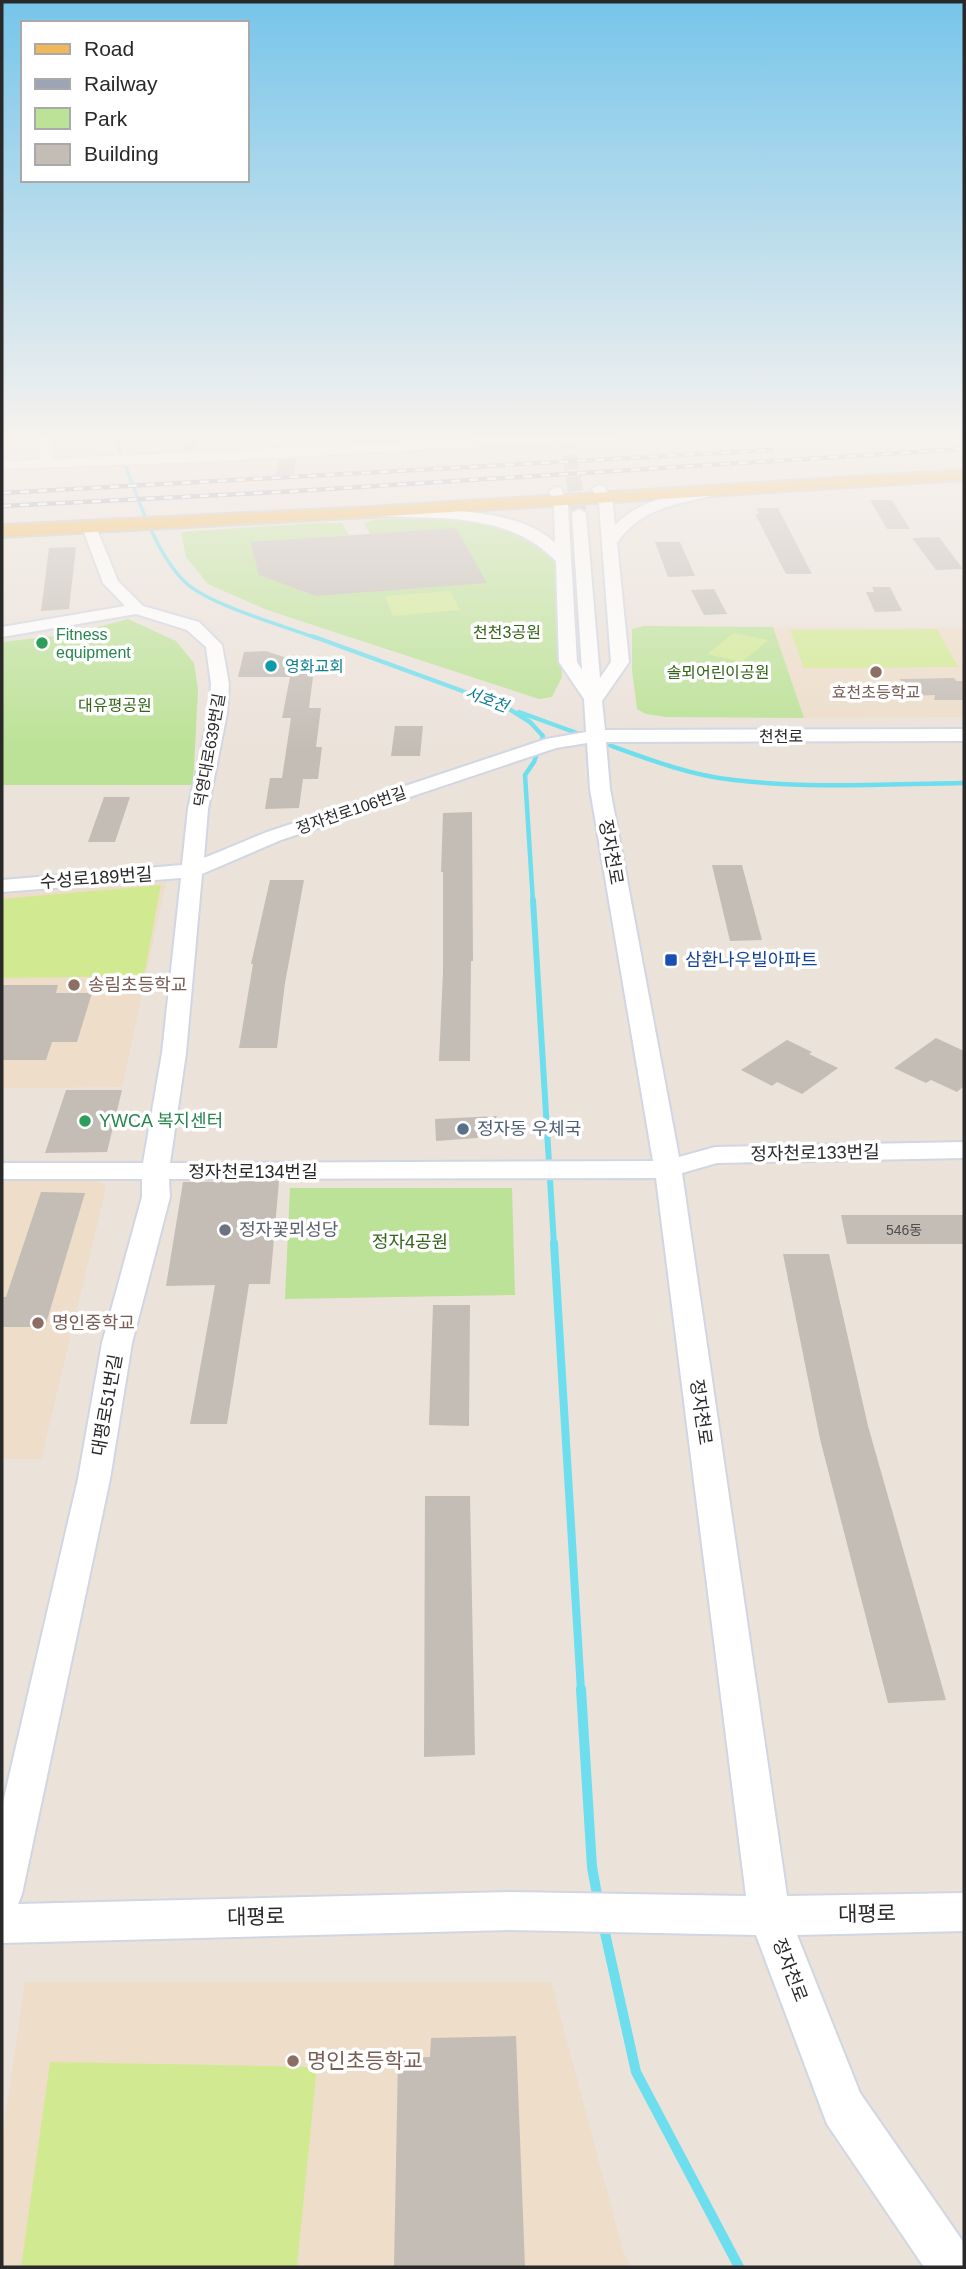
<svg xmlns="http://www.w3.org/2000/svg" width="966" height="2269" font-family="Helvetica,'Noto Sans KR',sans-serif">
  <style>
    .education { fill: #edddc9 }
    .green { fill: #bbe296 }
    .pitch { fill: #d1ea92 }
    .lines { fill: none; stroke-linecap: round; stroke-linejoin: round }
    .stream-far4 { stroke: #6cdeee; stroke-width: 3.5 }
    .stream-far3 { stroke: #6cdeee; stroke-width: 4.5 }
    .stream-far2 { stroke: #6cdeee; stroke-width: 6 }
    .stream-far1 { stroke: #6cdeee; stroke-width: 8 }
    .stream { stroke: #6cdeee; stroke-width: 10 }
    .building { fill: #c4bdb6 }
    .minor-tunnel { stroke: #c4bdb7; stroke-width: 15; stroke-dasharray: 15 7; stroke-linecap: butt }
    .minor-casing { stroke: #d0d6e2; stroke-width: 4 }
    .major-casing { stroke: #c3c3c3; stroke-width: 4 }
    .minor { fill: #fff; fill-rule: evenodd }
    .major { fill: #f0b85a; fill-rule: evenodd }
    .rail-casing { stroke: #9da4b3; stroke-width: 4.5 }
    .rail { stroke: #fff; stroke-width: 2.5; stroke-dasharray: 9; stroke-linecap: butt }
    .leisure-dot { fill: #2e9e5b; stroke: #fff; stroke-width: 2.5 }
    .culture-dot { fill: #0f9aa8; stroke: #fff; stroke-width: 2.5 }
    .education-dot { fill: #8d6e63; stroke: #fff; stroke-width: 2.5 }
    .transit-dot { fill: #1a4fb4; stroke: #fff; stroke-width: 2.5 }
    .service-dot { fill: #5c6f8a; stroke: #fff; stroke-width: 2.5 }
    .worship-dot { fill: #6b7280; stroke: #fff; stroke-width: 2.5 }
    .labels { text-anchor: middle; stroke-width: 7; stroke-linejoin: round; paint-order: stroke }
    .number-label { font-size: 14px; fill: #504e4c }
    .far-park-label { font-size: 16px; fill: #346519; stroke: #fff }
    .far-leisure-label { font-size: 16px; fill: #27864d; stroke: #fff; text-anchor: start }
    .far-culture-label { font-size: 16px; fill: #0d838f; stroke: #fff; text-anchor: start }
    .far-education-label { font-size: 16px; fill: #785e54; stroke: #fff }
    .far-water-label { font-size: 16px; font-style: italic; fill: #0d7c99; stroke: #fff }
    .far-street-label { font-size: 16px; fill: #292929; stroke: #fff }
    .street-label { font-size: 18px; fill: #292929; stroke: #fff }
    .transit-label { font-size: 18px; fill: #164399; stroke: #fff; text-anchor: start }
    .education-label { font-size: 18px; fill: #785e54; stroke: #fff; text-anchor: start }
    .leisure-label { font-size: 18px; fill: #27864d; stroke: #fff; text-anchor: start }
    .service-label { font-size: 18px; fill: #4e5e75; stroke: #fff; text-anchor: start }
    .worship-label { font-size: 18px; fill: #5b616d; stroke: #fff; text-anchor: start }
    .park-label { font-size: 18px; fill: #346519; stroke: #fff }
    .near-street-label { font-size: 21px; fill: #292929; stroke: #fff }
    .near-education-label { font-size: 21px; fill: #785e54; stroke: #fff; text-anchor: start }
  </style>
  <rect width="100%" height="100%" fill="#ebe2da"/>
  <!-- education -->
  <g class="education">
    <polygon points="773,627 964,628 964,717 804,718"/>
    <polygon points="166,882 122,1087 2,1088 2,895"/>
    <polygon points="95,1176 106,1187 41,1459 2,1459 2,1177"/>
    <polygon points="25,1982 551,1982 623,2251 631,2267 2,2267 2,2141"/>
  </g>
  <!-- green -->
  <g class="green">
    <path d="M377 519C431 519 518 512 555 559L562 677 552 697 539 699 267 610 208 584 186 557 181 532 315 523H342L349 535 250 543 260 575 315 596 370 534 364 523Z"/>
    <polygon points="128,619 176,641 194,663 198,690 193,785 2,785 2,642 71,634"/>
    <polygon points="644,626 773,627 804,718 666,717 646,714 637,709 632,670 632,629"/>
    <polygon points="290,1188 512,1188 515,1295 285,1299"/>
  </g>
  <!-- pitch -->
  <g class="pitch">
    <polygon points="450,591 460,610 393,616 385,596"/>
    <polygon points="937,629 958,667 804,668 790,630"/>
    <polygon points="734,633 768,640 742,662 707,654"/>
    <polygon points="161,885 144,976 2,978 2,899"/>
    <polygon points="50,2062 317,2067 297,2267 21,2267"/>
  </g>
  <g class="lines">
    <!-- stream-far4 -->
    <path class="stream-far4" d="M113 433C131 477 152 552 186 583 210 605 284 626 316 638"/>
    <!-- stream-far3 -->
    <g class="stream-far3">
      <polyline points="312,636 509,708"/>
      <polyline points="506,707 530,722 543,736 534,762 525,775 533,902"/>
      <polyline points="519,712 585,736"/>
      <path d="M601 742C645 758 688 775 734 780 810 789 888 784 964 783"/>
    </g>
    <!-- stream-far2 -->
    <polyline class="stream-far2" points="533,900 554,1245"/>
    <!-- stream-far1 -->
    <polyline class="stream-far1" points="554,1243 581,1691"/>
    <!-- stream -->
    <g class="stream">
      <polyline points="581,1689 592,1867 598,1900"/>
      <polyline points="603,1924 636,2072 739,2267"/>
    </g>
  </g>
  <!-- building -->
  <g class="building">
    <polygon points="184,433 202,433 197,449 182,450"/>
    <polygon points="296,459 294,474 276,475 279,460"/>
    <polygon points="870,500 892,500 910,529 887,529"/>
    <polygon points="756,508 778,508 812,574 786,574 755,514 759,514"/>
    <polygon points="456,528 487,583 315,596 259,575 250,542"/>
    <polygon points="939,537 963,569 936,570 912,538"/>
    <polygon points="655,542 680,542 695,576 668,577"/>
    <polygon points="76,547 69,609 41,611 49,548"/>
    <polygon points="872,587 890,587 902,611 875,612 866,592 874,592"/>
    <polygon points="714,589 727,614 704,615 691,590"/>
    <polygon points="266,651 302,663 301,670 314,669 309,708 321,708 316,747 322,747 318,779 303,779 299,808 265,809 270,778 282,778 291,718 282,718 290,677 238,677 244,652"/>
    <polygon points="954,678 956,681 964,681 964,700 934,700 935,695 909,696 900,679"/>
    <polygon points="395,726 423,726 420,756 391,756"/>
    <polygon points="104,797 130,797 115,842 88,842"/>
    <polygon points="472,812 473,961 471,961 470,1061 439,1061 443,972 443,872 441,872 443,813"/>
    <polygon points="712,865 742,865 762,940 730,941"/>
    <polygon points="270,880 304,880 285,983 277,1048 239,1048 253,964 251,964"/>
    <polygon points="2,985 58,985 56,993 92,993 77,1042 52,1042 46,1060 2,1060"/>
    <polygon points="936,1038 964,1051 964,1086 957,1092 931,1080 926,1083 894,1068"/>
    <polygon points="787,1040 812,1052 809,1054 838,1068 802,1094 777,1082 772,1086 741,1070"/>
    <polygon points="66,1090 122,1090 107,1152 45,1153"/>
    <polygon points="497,1116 488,1131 477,1138 436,1141 435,1119"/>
    <polygon points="279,1181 270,1284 249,1284 227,1424 190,1424 215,1285 166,1286 183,1182"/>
    <polygon points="41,1192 85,1193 45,1327 2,1327 2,1297 6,1297"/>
    <polygon points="841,1215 964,1215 964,1244 847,1244"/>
    <polygon points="783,1254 829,1254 868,1426 946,1700 888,1703 820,1439"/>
    <polygon points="433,1305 470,1305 469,1426 429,1425"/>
    <polygon points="425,1496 470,1496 475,1755 424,1757"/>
    <polygon points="516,2036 525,2267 394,2267 398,2058 430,2057 431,2038"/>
  </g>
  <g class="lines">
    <!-- minor-tunnel -->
    <polyline class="minor-tunnel" points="566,433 579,513"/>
    <defs>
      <g id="minor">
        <polygon points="37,433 50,433 54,459 577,433 661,433 655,437 199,462 2,469 2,461 40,460"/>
        <path d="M599 485 604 486 613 504 615 525C642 498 679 493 715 487L722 491 720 494C680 504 642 506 617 543L629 662 602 701 605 730 964 729V741L606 742 610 789 679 1157 715 1147 964 1142V1158L717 1163 682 1173 787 1896 964 1893V1931L797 1935 860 2093 964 2243V2267H924L827 2124 756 1935 511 1930 2 1943V1807L78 1479 102 1343 142 1197V1179H2V1163H143L162 1053 181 878 2 892V880L182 865 188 809 209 713 211 684 206 647 187 630 136 614 2 637V627L125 606 103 583 82 527 89 523 96 527 118 581 143 606 199 622 222 645 229 684 227 713 208 809 204 858 267 832 546 739 586 732 584 699 559 662 556 561C509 512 438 519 375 516L368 512 375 508C425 510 517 505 555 543L554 505 549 491 556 487 561 488 568 505 577 662 582 670 572 513 579 509 586 513 600 678 611 662 599 504 592 489ZM587 743 590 789 653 1161 170 1163 186 1053 202 874 281 840 556 748ZM656 1178 746 1896 511 1892 18 1904 22 1894 110 1479 132 1343 170 1197 169 1179Z"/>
      </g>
      <polygon id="major" points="964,470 964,480 370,517 2,537 2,525 370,507"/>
    </defs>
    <!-- minor casing -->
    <use href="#minor" class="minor-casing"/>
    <!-- major casing -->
    <use href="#major" class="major-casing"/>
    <!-- minor -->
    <use href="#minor" class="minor"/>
    <!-- major -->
    <use href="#major" class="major"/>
    <defs>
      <g id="rail">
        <polyline points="2,493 772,450"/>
        <polyline points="2,506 280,492 964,449"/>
      </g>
    </defs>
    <!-- rail casing -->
    <use href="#rail" class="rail-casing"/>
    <!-- rail -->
    <use href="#rail" class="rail"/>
  </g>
  <!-- sky -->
  <linearGradient id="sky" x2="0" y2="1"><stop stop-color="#76c5ea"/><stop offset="0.58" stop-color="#f6f2ee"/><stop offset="1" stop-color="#f6f2ee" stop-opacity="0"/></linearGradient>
  <rect width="966" height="751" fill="url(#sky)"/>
  <!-- markers -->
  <g class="leisure-dot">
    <circle cx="42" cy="643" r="7"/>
    <circle cx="85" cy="1121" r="7"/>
  </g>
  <circle class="culture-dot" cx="271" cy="666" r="7"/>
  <g class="education-dot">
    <circle cx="876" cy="672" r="7"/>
    <circle cx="74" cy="985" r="7"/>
    <circle cx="38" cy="1323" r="7"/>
    <circle cx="293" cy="2061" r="7"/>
  </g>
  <rect class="transit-dot" x="664" y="953" width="14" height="14" rx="3.5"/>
  <circle class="service-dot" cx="463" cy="1129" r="7"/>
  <circle class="worship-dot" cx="225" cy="1230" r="7"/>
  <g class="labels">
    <!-- number labels -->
    <g class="number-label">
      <text x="904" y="1235">546동</text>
    </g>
    <!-- far-park labels -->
    <g class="far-park-label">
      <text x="507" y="638">천천3공원</text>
      <text x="718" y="678">솔뫼어린이공원</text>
      <text x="115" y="711">대유평공원</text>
    </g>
    <!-- far-leisure labels -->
    <g class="far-leisure-label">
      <text x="56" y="640">Fitness<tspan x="56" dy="18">equipment</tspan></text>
    </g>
    <!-- far-culture labels -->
    <g class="far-culture-label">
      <text x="285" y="672">영화교회</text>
    </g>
    <!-- far-education labels -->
    <g class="far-education-label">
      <text x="876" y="698">효천초등학교</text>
    </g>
    <!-- far-water labels -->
    <g class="far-water-label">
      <text transform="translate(487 699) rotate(20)" y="6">서호천</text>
    </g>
    <!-- far-street labels -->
    <g class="far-street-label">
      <text x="781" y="742">천천로</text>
      <text transform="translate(209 750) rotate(-80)" y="6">덕영대로639번길</text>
      <text transform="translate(351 810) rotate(-19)" y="6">정자천로106번길</text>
    </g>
    <!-- street labels -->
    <g class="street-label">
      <text transform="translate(611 852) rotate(80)" y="6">정자천로</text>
      <text transform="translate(96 878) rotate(-4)" y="6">수성로189번길</text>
      <text transform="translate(815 1153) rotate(-1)" y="6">정자천로133번길</text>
      <text x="253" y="1178">정자천로134번길</text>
      <text transform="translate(107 1405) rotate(-80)" y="6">대평로51번길</text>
      <text transform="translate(701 1412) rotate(82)" y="6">정자천로</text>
      <text transform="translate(790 1970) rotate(69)" y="6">정자천로</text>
    </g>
    <!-- transit labels -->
    <g class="transit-label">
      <text x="685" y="966">삼환나우빌아파트</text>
    </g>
    <!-- education labels -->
    <g class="education-label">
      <text x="88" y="991">송림초등학교</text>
      <text x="52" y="1329">명인중학교</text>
    </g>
    <!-- leisure labels -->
    <g class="leisure-label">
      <text x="99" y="1127">YWCA 복지센터</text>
    </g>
    <!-- service labels -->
    <g class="service-label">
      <text x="477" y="1135">정자동 우체국</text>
    </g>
    <!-- worship labels -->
    <g class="worship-label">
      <text x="239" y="1236">정자꽃뫼성당</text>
    </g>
    <!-- park labels -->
    <g class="park-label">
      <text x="410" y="1248">정자4공원</text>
    </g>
    <!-- near-street labels -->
    <g class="near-street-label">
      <text transform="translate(867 1914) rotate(-1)" y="7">대평로</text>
      <text transform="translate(256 1917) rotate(-1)" y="7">대평로</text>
    </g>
    <!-- near-education labels -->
    <g class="near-education-label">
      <text x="307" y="2068">명인초등학교</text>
    </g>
  </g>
  <!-- border -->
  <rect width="966" height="2269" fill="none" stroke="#292929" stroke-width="7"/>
  <!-- legend -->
  <rect x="21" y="21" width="228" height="161" fill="#ffffff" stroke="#a9a9a9" stroke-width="2"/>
  <rect x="35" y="44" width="35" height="10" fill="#f0b85a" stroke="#a9a9a9" stroke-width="2"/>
  <text x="84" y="56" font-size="21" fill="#292929">Road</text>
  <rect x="35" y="79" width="35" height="10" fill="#9da4b3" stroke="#a9a9a9" stroke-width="2"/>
  <text x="84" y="91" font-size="21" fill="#292929">Railway</text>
  <rect x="35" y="108" width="35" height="21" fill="#bbe296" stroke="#a9a9a9" stroke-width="2"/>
  <text x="84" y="126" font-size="21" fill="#292929">Park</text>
  <rect x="35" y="144" width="35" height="21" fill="#c4bdb6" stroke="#a9a9a9" stroke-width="2"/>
  <text x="84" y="161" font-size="21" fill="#292929">Building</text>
</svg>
